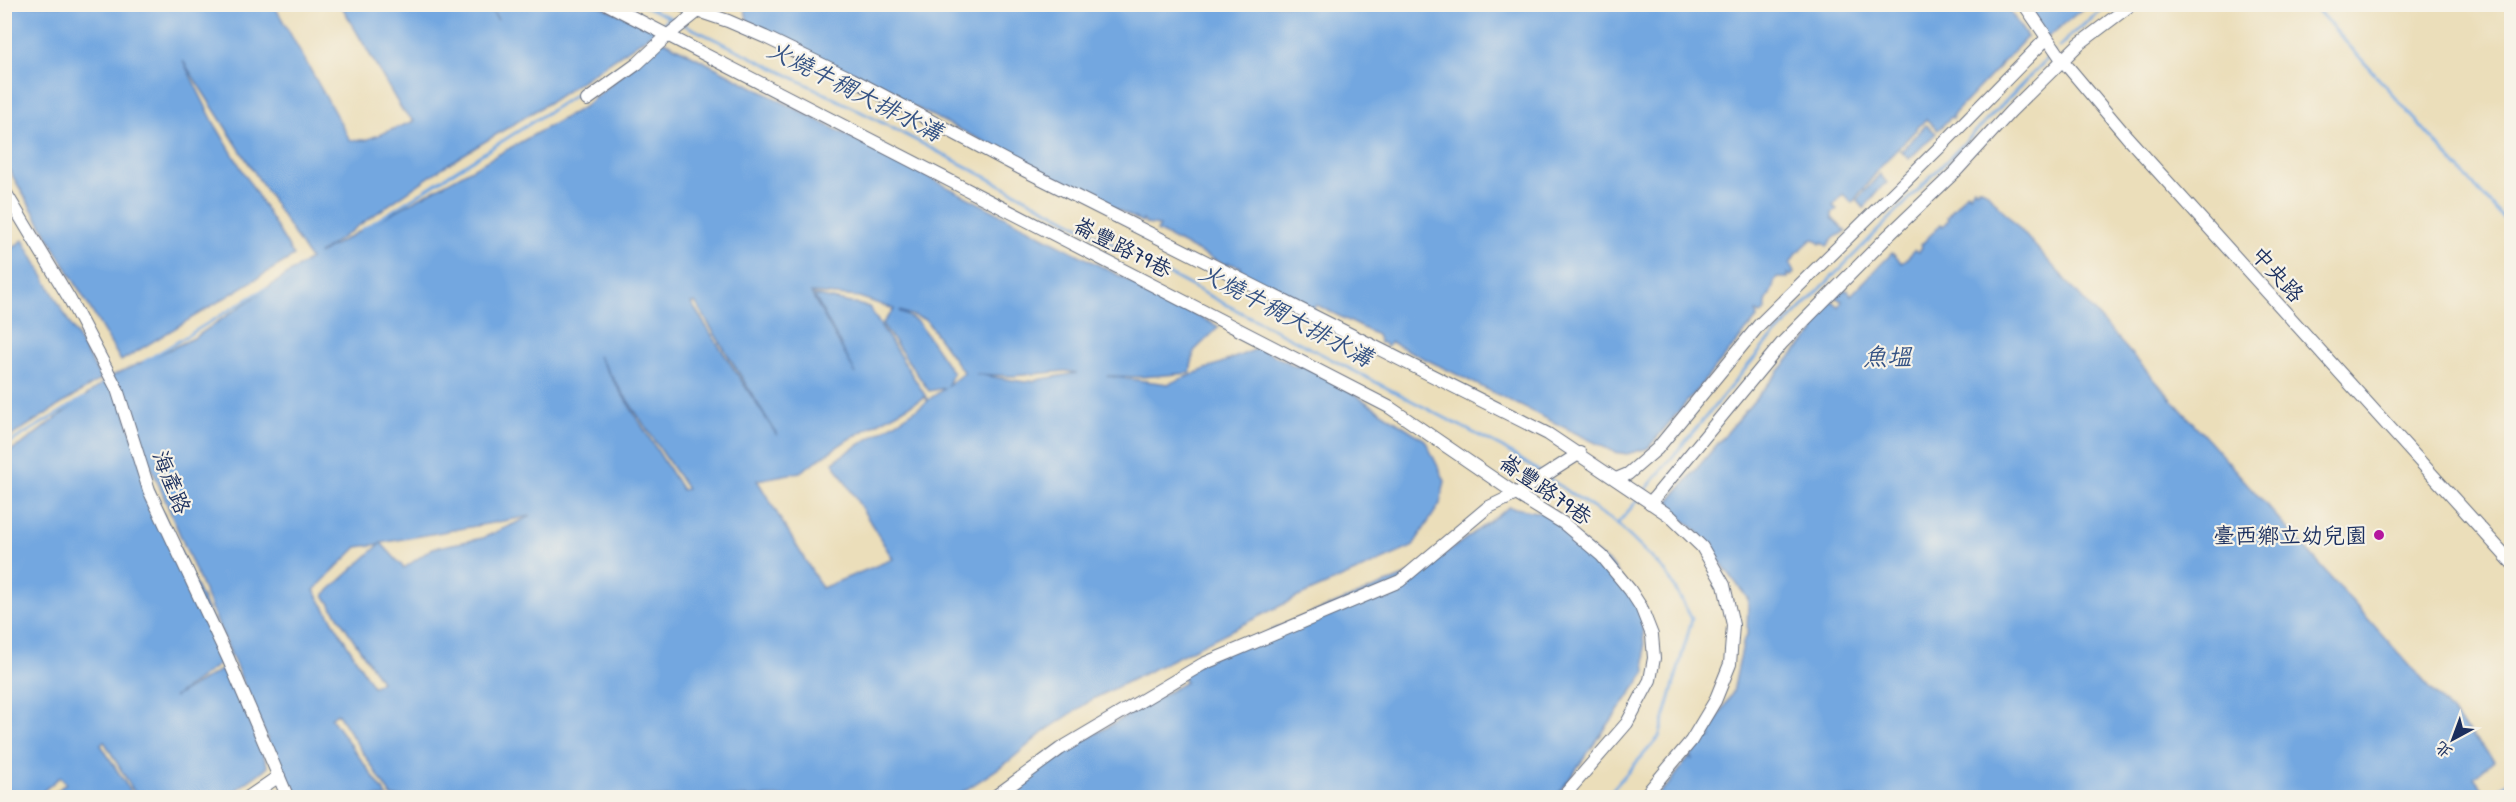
<svg xmlns="http://www.w3.org/2000/svg" width="2516" height="802" font-family="'Patrick Hand','LXGW WenKai TC',sans-serif">
  <style>
    .water { fill: #73a7e0; stroke: #476b9f; stroke-width: 1.5; fill-rule: evenodd }
    .lines { fill: none; stroke-linecap: round; stroke-linejoin: round }
    .stream { stroke: #73a7e0; stroke-width: 3 }
    .minor-casing { stroke: #646c7e; stroke-width: 14 }
    .minor { stroke: #fff; stroke-width: 12 }
    .poi-dot { fill: #b5179e; stroke: #f7f3e8; stroke-width: 2 }
    .labels { text-anchor: middle; stroke-width: 4.5; stroke-linejoin: round; paint-order: stroke }
    .street-label { font-size: 22px; fill: #1b2f5e; stroke: #f7f3e8 }
    .poi-label { font-size: 22px; fill: #1b2f5e; stroke: #f7f3e8; text-anchor: end }
    .water-label { font-size: 24px; font-style: italic; fill: #355385; stroke: #f7f3e8 }
  </style>
  <rect width="100%" height="100%" fill="#f7f3e8"/>
  <filter id="ink" filterUnits="userSpaceOnUse"><feTurbulence type="fractalNoise" baseFrequency=".0167" numOctaves="2"/><feDisplacementMap in="SourceGraphic" scale="12" xChannelSelector="R" yChannelSelector="G"/><feConvolveMatrix kernelMatrix="1 2 1 2 8 2 1 2 1" color-interpolation-filters="sRGB"/></filter>
  <filter id="wash" filterUnits="userSpaceOnUse"><feTurbulence type="fractalNoise" baseFrequency=".008" numOctaves="4" result="noise"/><feDisplacementMap in="SourceGraphic" scale="24" xChannelSelector="R" yChannelSelector="G"/><feGaussianBlur stdDeviation="1.35" result="paint"/><feColorMatrix in="noise" values="0 0 0 0 0 0 0 0 0 0 0 0 0 0 0 0 0 1.4 0 .05"/><feComposite in="paint" operator="in"/></filter>
  <g filter="url(#wash)">
    <rect width="100%" height="100%" fill="#ebdeba"/>
    <!-- water -->
    <g class="water">
      <path d="M595 4 657 30 553 100 445 166 318 254 584 107 662 40 1219 327 1194 351 1190 373 1141 377 1107 376 1168 384 1259 348 1297 367 1304 362 1425 440 1445 481 1440 504 1412 547 1298 597 1093 699 1045 731 1008 762 955 797H392L337 713 331 718 388 797H292L117 387 148 481 229 657 174 697 227 666 268 767 226 797H137L104 741 101 745 134 797H50L66 783 60 777 36 797 5 798 4 454 22 444 112 376 194 338 310 259 183 61 214 123 294 256 121 361 5 163V5H274L350 140H366L414 121 402 110 341 5H488L498 20 489 5ZM811 293 859 297 894 309 882 324 929 391 945 388 928 400 869 307 814 295 856 374ZM695 302 776 433V434L691 303ZM899 311 926 320 964 373 948 385 953 373 918 322ZM598 356 687 489 682 490ZM1066 371 1077 373 1025 382 976 374 1012 376ZM925 397 928 401C898 424 863 440 833 462L893 559 822 588 757 480 800 472 849 439ZM531 516 483 538 433 548 404 568 381 543ZM380 544 324 595 381 681 373 687 314 590 357 547Z"/>
      <path d="M2005 4 2027 37 1953 115V118L1951 117 1938 130 1926 119 1884 163 1852 203 1843 194 1833 206 1837 209 1832 213V218L1846 232 1835 237 1827 246 1822 242 1820 244 1815 239 1811 240 1796 254 1790 264 1794 273 1791 276 1787 273 1788 278H1777L1774 282C1774 293 1764 297 1766 310L1761 314 1756 312 1757 318 1648 448 1627 454 1614 452 1391 342 1386 347 1384 343H1380L1377 335 1321 307 1316 305 1312 310 1292 300 1294 298 1291 296 1289 298 1238 273 1241 267 1228 263 1227 266 1157 231 1160 226 1146 224 1143 220 1142 222 1017 159 1016 153 1009 150 1007 153 748 24 744 5Z"/>
      <polygon points="2026,5 2087,5 2047,38"/>
      <polygon points="1926,125 1936,133 1909,159 1900,150 1903,150"/>
      <polygon points="1880,174 1887,183 1882,186 1864,208 1857,200"/>
      <polygon points="1974,188 1976,191 1979,188 1986,191 2494,760 2474,777 2483,789 2473,798 1653,798 1670,783 1689,757 1692,759 1692,752 1704,737 1711,738 1709,733 1711,729 1733,692 1744,639 1747,636 1748,599 1698,532 1666,505 1796,351 1814,333 1815,329 1811,325 1807,326 1832,300 1839,307 1842,301 1835,297 1845,287 1844,291 1848,290 1851,295 1892,253 1902,263 1915,250 1919,252 1922,247 1921,245 1941,224 1943,226 1948,220 1947,217 1967,192 1970,195"/>
      <polygon points="23,240 101,379 5,440 5,253"/>
      <polygon points="1509,507 1548,514 1614,567 1641,610 1646,672 1556,797 994,798 1022,776 1186,682 1180,672 1290,622 1427,567"/>
    </g>
    <g class="lines">
      <!-- stream -->
      <g class="stream">
        <polyline points="640,4 679,22"/>
        <polyline points="2312,4 2512,228"/>
        <path d="M685 25C875 115 1058 216 1244 314 1330 359 1417 403 1503 448L1543 474"/>
        <polyline points="661,27 669,17"/>
        <polyline points="2059,47 2072,34 2110,4"/>
        <polyline points="362,230 640,54 657,32"/>
        <polyline points="144,362 266,288"/>
        <polyline points="4,446 84,398"/>
        <polyline points="1548,478 1617,524 1666,572 1692,619 1659,737 1605,798"/>
        <polyline points="1642,494 1765,345 2054,52"/>
        <polyline points="1617,524 1638,500"/>
        <polyline points="2490,798 2512,779"/>
      </g>
    </g>
  </g>
  <g filter="url(#ink)">
    <g class="lines">
      <defs>
        <g id="minor">
          <polyline points="607,4 1389,407 1516,494 1563,523 1602,556 1630,590 1641,607 1652,635 1654,658 1650,680 1627,723 1562,798"/>
          <polyline points="677,4 728,21 765,37 852,79 1022,169 1548,434 1670,516 1702,547 1724,585 1733,625 1730,664 1715,701 1691,741 1643,798"/>
          <polyline points="2024,4 2063,61 2127,137 2512,563"/>
          <polyline points="587,100 637,64 667,36 707,4"/>
          <polyline points="4,190 69,298 117,389 149,490 228,658 288,798"/>
          <polyline points="1616,479 1628,474 1657,449 1759,325 1944,143 2047,38"/>
          <polyline points="1650,503 1782,343 1889,235 1955,172 2010,112 2079,44 2132,4"/>
          <polyline points="247,798 279,776"/>
          <polyline points="993,798 1060,749 1203,664 1400,581 1487,508 1516,494 1580,453"/>
        </g>
      </defs>
      <!-- minor casing -->
      <use href="#minor" class="minor-casing"/>
      <!-- minor -->
      <use href="#minor" class="minor"/>
    </g>
  </g>
  <!-- markers -->
  <circle class="poi-dot" cx="2379" cy="535" r="6"/>
  <g class="labels">
    <!-- street labels -->
    <g class="street-label">
      <text transform="translate(1123 247) rotate(27)" y="8">崙豐路79巷</text>
      <text transform="translate(2278 274) rotate(48)" y="8">中央路</text>
      <text transform="translate(172 482) rotate(68)" y="8">海產路</text>
      <text transform="translate(1546 489) rotate(35)" y="8">崙豐路79巷</text>
    </g>
    <!-- poi labels -->
    <g class="poi-label">
      <text x="2367" y="543">臺西鄉立幼兒園</text>
    </g>
    <!-- water labels -->
    <g class="water-label">
      <text transform="translate(855 91) rotate(27)" y="8">火燒牛稠大排水溝</text>
      <text transform="translate(1286 315) rotate(28)" y="8">火燒牛稠大排水溝</text>
      <text x="1887" y="365">魚塭</text>
    </g>
  </g>
  <!-- margin -->
  <rect width="2516" height="802" fill="none" stroke="#f7f3e8" stroke-width="24"/>
  <!-- north arrow -->
  <g transform="translate(2453 739) rotate(221)" stroke="#f7f3e8" stroke-width="4.5" paint-order="stroke">
  <path d="M0-4.5L10 22L0 15L-10 22Z" fill="#1b2f5e"/>
  <text y="-9" font-size="16" font-weight="bold" text-anchor="middle" fill="#1b2f5e">北</text>
  </g>
</svg>
